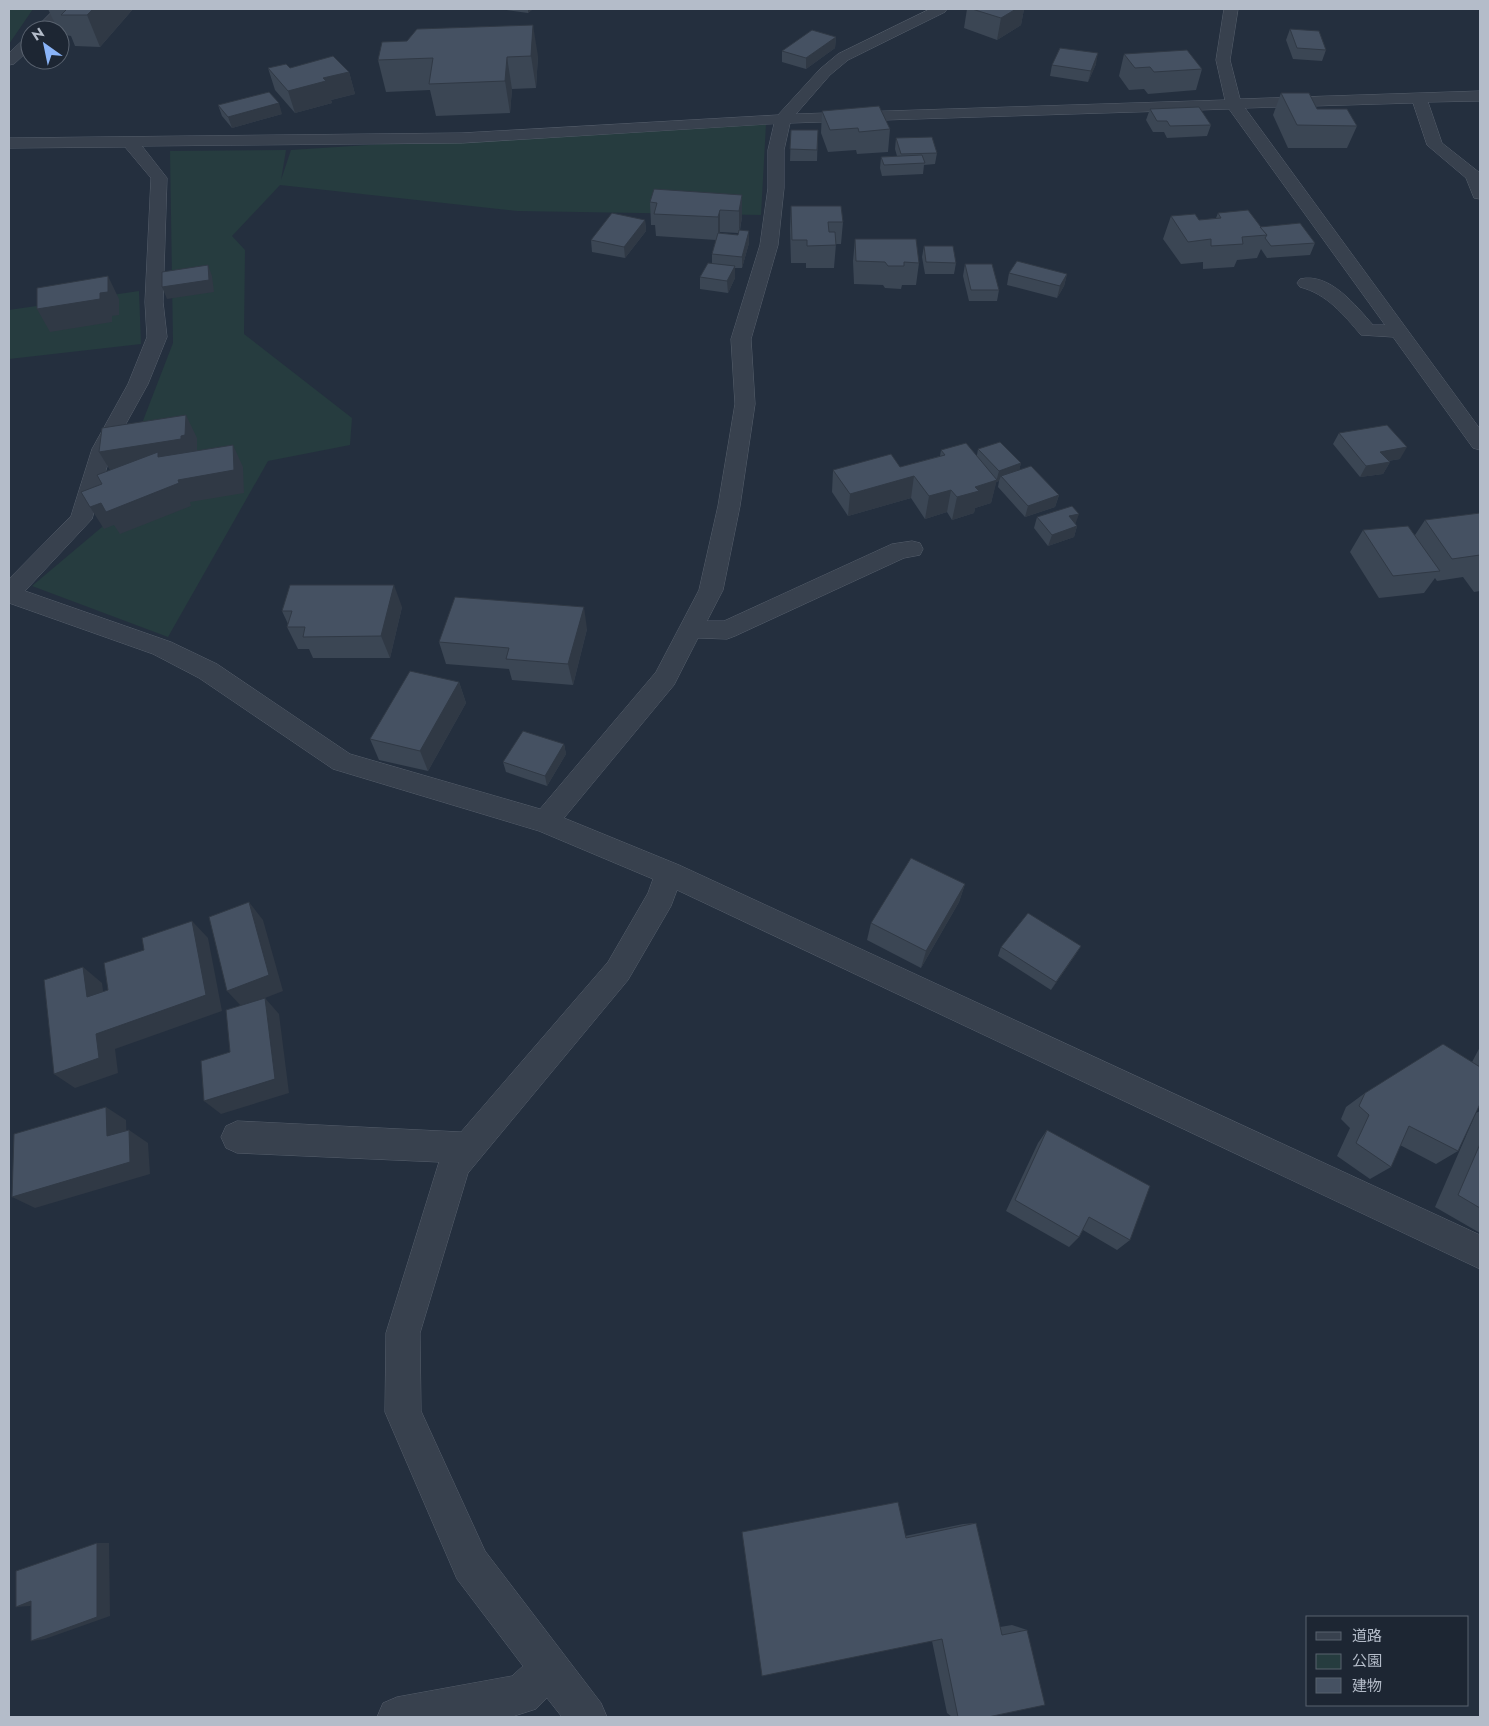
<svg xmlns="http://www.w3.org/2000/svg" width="1489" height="1726" font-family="Jost,'Noto Sans JP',sans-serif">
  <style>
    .green { fill: #263c3f }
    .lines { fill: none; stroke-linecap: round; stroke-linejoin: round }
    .minor-casing { stroke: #565f6c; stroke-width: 1 }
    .minor { fill: #38414e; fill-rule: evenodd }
    .wall { fill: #3b4654; fill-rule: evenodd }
    .shaded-wall { fill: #303945 }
    .building { fill: #455162; stroke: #303945 }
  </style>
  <rect width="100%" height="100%" fill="#242f3e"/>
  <!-- green -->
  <g class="green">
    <polygon points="9,9 33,9 9,44"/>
    <polygon points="766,124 761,215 517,211 280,185 232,236 245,250 244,334 352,418 350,445 268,461 168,637 32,586 102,527 173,343 170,151 286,150 281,180 291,150 539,134"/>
    <polygon points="139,291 141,344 9,359 9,310"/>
  </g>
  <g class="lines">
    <defs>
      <g id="minor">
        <polygon points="55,9 70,9 49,30 34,30"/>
        <path d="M930 9H947L945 12 848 60 830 75 796 114 1225 100 1216 60 1224 9H1238L1230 60 1240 99 1480 91V101L1428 102 1442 143 1480 173V199L1474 198 1466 178 1427 145 1413 103 1245 108 1480 429V450L1473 448 1393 337 1361 335C1343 314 1327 294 1300 287L1297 283 1300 279C1330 272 1356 306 1373 325H1385L1229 109 790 123 784 150V188L778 245 751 339 755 404 740 506 723 590 707 621H724L892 544 912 541 920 543 923 549 920 555 904 558 735 636 727 639 698 638 674 685 564 818 679 865 1480 1235V1269L677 890 671 906 628 980 468 1173 420 1333 421 1411 485 1551 601 1703 607 1717H562L547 1698 536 1709 511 1717H377L383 1703 397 1697 512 1676 523 1666 457 1579 385 1412 386 1333 439 1162 237 1153 226 1148 221 1137 226 1126 237 1121 461 1132 608 962 648 893 653 879 539 831 333 769 199 678 153 654 9 603V579L71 516 92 449 128 384 147 337 145 302 151 178 125 147 9 148V138L462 133 778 115 820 69 838 54ZM774 124 768 150V188L760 245 731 339 735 404 718 506 699 590 656 672 540 809 350 754 217 664 171 642 25 591 92 519 112 449 148 384 167 337 163 302 167 178 142 146 462 143Z"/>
        <polygon points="30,37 30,49 14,64 9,65 9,53 25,38"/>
      </g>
    </defs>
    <!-- minor casing -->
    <use href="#minor" class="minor-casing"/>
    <!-- minor -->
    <use href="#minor" class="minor"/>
  </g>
  <!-- wall -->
  <g class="wall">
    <polygon points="48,9 133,9 100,47 75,46 71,36 60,34 60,30 58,30"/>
    <polygon points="499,9 533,9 528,13"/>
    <polygon points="967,9 1024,9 1021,25 997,40 964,28"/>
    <polygon points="1290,29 1326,50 1322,61 1293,59 1286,40"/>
    <polygon points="836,37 835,48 806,69 782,62 782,51"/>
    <polygon points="407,41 538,56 536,88 512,89 510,113 436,116 430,90 386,92 378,60"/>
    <polygon points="1124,54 1202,69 1196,90 1148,94 1144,89 1129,90 1119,76"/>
    <polygon points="1096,64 1088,82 1050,76 1052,65"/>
    <polygon points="268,68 290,68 349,72 355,94 331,100 332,103 295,113 275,90"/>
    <polygon points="1281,93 1357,126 1347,148 1288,148 1273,115"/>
    <polygon points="218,105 282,114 232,128 222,116"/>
    <polygon points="1150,109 1211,125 1207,136 1167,138 1164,132 1153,132 1146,120"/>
    <polygon points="822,111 890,129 888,152 857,154 856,150 828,152 821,133"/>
    <polygon points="791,130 818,130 817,161 790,161"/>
    <polygon points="896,138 937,153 935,164 924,165 923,174 882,176 880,168 881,157 897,156 895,149"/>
    <path d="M742 195V217L740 230 749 243 742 268H735V278L728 293 700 289V277L712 263V254L716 240 656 236 655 225H651L650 202ZM720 232 738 233V235L720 233Z"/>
    <polygon points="791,206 843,222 841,244 836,244 834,268 806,268 806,263 791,263 790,229"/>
    <polygon points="1218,213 1260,227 1315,243 1310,255 1267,258 1261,249 1257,258 1237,260 1234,267 1203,269 1203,262 1181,264 1163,239 1171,216 1199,220 1216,218"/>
    <polygon points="645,220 646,231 625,258 592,252 591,240"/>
    <polygon points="855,239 919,263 916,285 902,285 901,289 885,288 883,285 854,284 853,261"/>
    <polygon points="924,246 956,263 954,274 925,274 922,257"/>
    <polygon points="965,264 999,290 997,301 969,301 963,276"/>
    <polygon points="1009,273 1067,274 1064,286 1057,298 1007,285"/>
    <polygon points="1339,433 1400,459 1388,461 1390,462 1383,474 1360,477 1333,444"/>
    <polygon points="978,449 1021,463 1019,470 1059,495 1055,507 1025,517 998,487 999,481 996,482 991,503 975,508 974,513 952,520 947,512 925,519 911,498 848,516 832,492 833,470 900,467 940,456 941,450 977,455"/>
    <polygon points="1480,513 1480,591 1474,592 1463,577 1437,581 1435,578 1424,593 1379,598 1350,552 1363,530 1415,535 1425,520"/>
    <polygon points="1037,517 1075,524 1077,526 1074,537 1048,546 1034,528"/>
    <polygon points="402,607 390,658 313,658 309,649 298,649 287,627 288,624 282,611"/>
    <polygon points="587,629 573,685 512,680 509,669 446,664 439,642"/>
    <polygon points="459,682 466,703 428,771 379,760 370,739"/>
    <polygon points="564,744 566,754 547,786 506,772 503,762"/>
    <polygon points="965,884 959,902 921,968 867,940 871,923"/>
    <polygon points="1081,946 1076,954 1051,990 998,956 1001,947"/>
    <polygon points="1480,1047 1480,1104 1458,1151 1436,1164 1400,1145 1391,1167 1370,1179 1337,1156 1350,1128 1341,1119 1346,1107 1365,1093 1472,1062"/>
    <polygon points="1480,1111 1480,1233 1435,1207 1476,1113"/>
    <polygon points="1047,1130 1130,1240 1117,1250 1083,1230 1079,1237 1069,1247 1006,1211 1038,1143"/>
    <polygon points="976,1523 1000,1627 1012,1625 1027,1630 988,1717 952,1717 947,1713 932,1641 905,1536 963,1524"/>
  </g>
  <!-- shaded-wall -->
  <g class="shaded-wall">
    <polygon points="93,9 133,9 100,47 87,15"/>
    <polygon points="528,9 533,9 528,13"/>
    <polygon points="1016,9 1024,9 1021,25 997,40 1001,18"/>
    <polygon points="533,25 538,56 536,88 531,56"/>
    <polygon points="836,37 835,48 806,69 806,58"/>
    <polygon points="1098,53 1096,64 1088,82 1091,71"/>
    <polygon points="507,57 512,89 510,113 505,81"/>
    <polygon points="349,72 355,94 331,100 332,103 295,113 288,91 323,78"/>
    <polygon points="279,103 282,114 232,128 228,117"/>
    <polygon points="742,195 742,217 739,233 739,211"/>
    <polygon points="720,210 720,232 718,240 718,217"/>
    <polygon points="645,220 646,231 625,258 624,247"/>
    <polygon points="749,231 749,243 742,268 742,257"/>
    <polygon points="208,265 212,276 214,292 167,299 162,287"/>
    <polygon points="735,266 735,278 728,293 727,281"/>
    <polygon points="1067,274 1064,286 1057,298 1060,286"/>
    <polygon points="108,276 119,299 119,315 112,316 112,322 50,332 37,309 100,293"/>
    <polygon points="186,415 197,438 197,458 113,475 99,452 181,436"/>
    <polygon points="233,445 243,467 244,493 190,502 191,506 120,534 114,525 104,529 90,507 101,503 178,480"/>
    <polygon points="1407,447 1400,459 1374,463 1380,452"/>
    <polygon points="1390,462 1383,474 1360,477 1366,466"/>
    <polygon points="1021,463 1018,474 1001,476 999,481 996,482 999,471"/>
    <polygon points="914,476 911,498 848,516 850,494"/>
    <polygon points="997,480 991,503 975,508 974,513 952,520 957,497 975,487"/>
    <polygon points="951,490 947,512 925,519 929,496"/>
    <polygon points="1059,495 1055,507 1025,517 1028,506"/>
    <polygon points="1079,514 1075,525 1069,516"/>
    <polygon points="1077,526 1074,537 1048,546 1052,535"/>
    <polygon points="394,585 402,607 390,658 381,636"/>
    <polygon points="584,607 587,629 573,685 568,664"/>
    <polygon points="459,682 466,703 428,771 420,751"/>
    <polygon points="564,744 566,754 547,786 545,776"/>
    <polygon points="965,884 959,902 921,968 926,951"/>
    <polygon points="249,902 263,920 283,991 265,998 279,1014 289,1093 221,1114 204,1101 275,1079 242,1007 227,991"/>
    <polygon points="192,921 208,938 222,1011 115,1049 118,1073 75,1088 54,1074 96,1034"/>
    <polygon points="1081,946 1076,954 1051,990 1056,982"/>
    <polygon points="83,967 102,983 106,1013 87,997"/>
    <polygon points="106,1107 126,1120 127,1149 107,1136"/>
    <polygon points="129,1130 148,1143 150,1174 35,1208 12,1197"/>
    <polygon points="97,1543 109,1543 110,1616 45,1639 31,1641"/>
    <polygon points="45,1600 30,1606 16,1607 31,1601"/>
  </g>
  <!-- building -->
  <g class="building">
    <polygon points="67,9 93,9 87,15 61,15"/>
    <polygon points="972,9 1016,9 1001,18"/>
    <polygon points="533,25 531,56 507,57 505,81 429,84 433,58 378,60 382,42 407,41 417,29"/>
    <polygon points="1290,29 1319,31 1326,50 1297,48"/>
    <polygon points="812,30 836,37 806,58 782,51"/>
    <polygon points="1060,48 1098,53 1091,71 1052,65"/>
    <polygon points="1187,50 1202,69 1154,72 1150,67 1135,68 1124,54"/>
    <polygon points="333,56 349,72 323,78 326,81 288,91 268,68 286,64 290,68"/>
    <polygon points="269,92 279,103 228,117 218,105"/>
    <polygon points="1281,93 1309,93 1317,109 1347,109 1357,126 1297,125"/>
    <polygon points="879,106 890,129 859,132 858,128 830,130 822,111"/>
    <polygon points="1199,107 1211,125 1170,126 1167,121 1157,121 1150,109"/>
    <polygon points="791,130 818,130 817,150 790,149"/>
    <polygon points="932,137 937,153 901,154 896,138"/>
    <polygon points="922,155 925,163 884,165 881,157"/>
    <polygon points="654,189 742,195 739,211 720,210 718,217 654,214 657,203 650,202"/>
    <polygon points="791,206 841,206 843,222 828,222 829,232 835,232 836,245 807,246 807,240 792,240"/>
    <polygon points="1248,210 1267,235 1242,237 1243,244 1211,246 1211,239 1188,242 1171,216 1195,214 1199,220 1221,218 1218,213"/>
    <polygon points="612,213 645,220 624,247 591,240"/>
    <polygon points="1300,223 1315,243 1271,246 1265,238 1267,235 1260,227"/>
    <polygon points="739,230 749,231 742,257 712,254 718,233 738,235"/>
    <polygon points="855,239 916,239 919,263 904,262 904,266 888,266 885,262 856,261"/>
    <polygon points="924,246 953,246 956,263 926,262"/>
    <polygon points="1017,261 1067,274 1060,286 1009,273"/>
    <polygon points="708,263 735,266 727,281 700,277"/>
    <polygon points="965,264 992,264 999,290 971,290"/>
    <polygon points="208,265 209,280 162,287 162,272"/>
    <polygon points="108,276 108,292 100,293 100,299 37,309 37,288"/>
    <polygon points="186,415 185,435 181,436 181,439 99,452 102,428"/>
    <polygon points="1387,425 1407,447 1380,452 1390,462 1366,466 1339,433"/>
    <polygon points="1000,442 1021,463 999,471 978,449"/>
    <polygon points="966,443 997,480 975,487 979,491 957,497 951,490 929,496 914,476 850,494 833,470 891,454 900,467 945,455 941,450"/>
    <polygon points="233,445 234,470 178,480 179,483 106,512 101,503 90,507 81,492 102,484 97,475 158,452 158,457"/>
    <polygon points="1031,466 1059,495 1028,506 1001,476"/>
    <polygon points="1072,506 1079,514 1069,516 1077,526 1052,535 1037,517"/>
    <polygon points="1480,513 1480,556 1480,555 1452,559 1425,520"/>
    <polygon points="1408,526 1440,571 1393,576 1363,530"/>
    <polygon points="290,585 394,585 381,636 303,637 305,627 287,627 292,611 282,611"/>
    <polygon points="455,597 584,607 568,664 506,659 509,648 439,642"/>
    <polygon points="410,671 459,682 420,751 370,739"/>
    <polygon points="523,731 564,744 545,776 503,762"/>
    <polygon points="911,858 965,884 926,951 871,923"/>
    <polygon points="249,902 269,975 227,991 209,917"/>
    <polygon points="1028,913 1081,946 1056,982 1001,947"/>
    <polygon points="192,921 206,995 96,1034 99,1058 54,1074 44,980 83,967 87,997 108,990 104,963 144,950 142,938"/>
    <polygon points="265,998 275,1079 204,1101 201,1061 230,1052 226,1010"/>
    <polygon points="1443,1044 1480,1067 1480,1104 1458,1151 1409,1126 1391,1167 1356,1143 1369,1115 1359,1106 1365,1093"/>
    <polygon points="106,1107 107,1136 129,1130 130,1162 12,1197 14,1134"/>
    <polygon points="1047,1130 1150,1186 1130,1240 1089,1217 1079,1237 1015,1200"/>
    <polygon points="1480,1144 1480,1208 1458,1195"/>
    <polygon points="898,1502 906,1538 976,1523 1002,1635 1027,1630 1045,1705 988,1717 958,1717 942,1639 762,1676 742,1532"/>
    <polygon points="97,1543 97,1617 31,1641 31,1601 16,1607 16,1571"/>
  </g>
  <!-- border -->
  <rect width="1489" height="1726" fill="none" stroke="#b4bcc9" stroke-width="20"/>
  <!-- legend -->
  <rect x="1306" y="1616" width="162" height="90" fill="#1d2633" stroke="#59626f"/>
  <rect x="1316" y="1632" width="25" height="8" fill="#38414e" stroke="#59626f"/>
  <text x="1352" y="1641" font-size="15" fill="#b4bcc9">道路</text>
  <rect x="1316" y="1654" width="25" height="15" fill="#263c3f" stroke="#59626f"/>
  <text x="1352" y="1666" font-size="15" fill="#b4bcc9">公園</text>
  <rect x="1316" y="1678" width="25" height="15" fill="#455162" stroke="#59626f"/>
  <text x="1352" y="1691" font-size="15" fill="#b4bcc9">建物</text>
  <!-- north arrow -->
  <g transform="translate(45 45) rotate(327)"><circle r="24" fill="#1d2633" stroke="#59626f"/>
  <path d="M0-4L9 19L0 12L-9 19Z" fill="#8ab4f8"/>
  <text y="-8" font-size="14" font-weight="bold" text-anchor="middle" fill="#b4bcc9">N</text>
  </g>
</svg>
